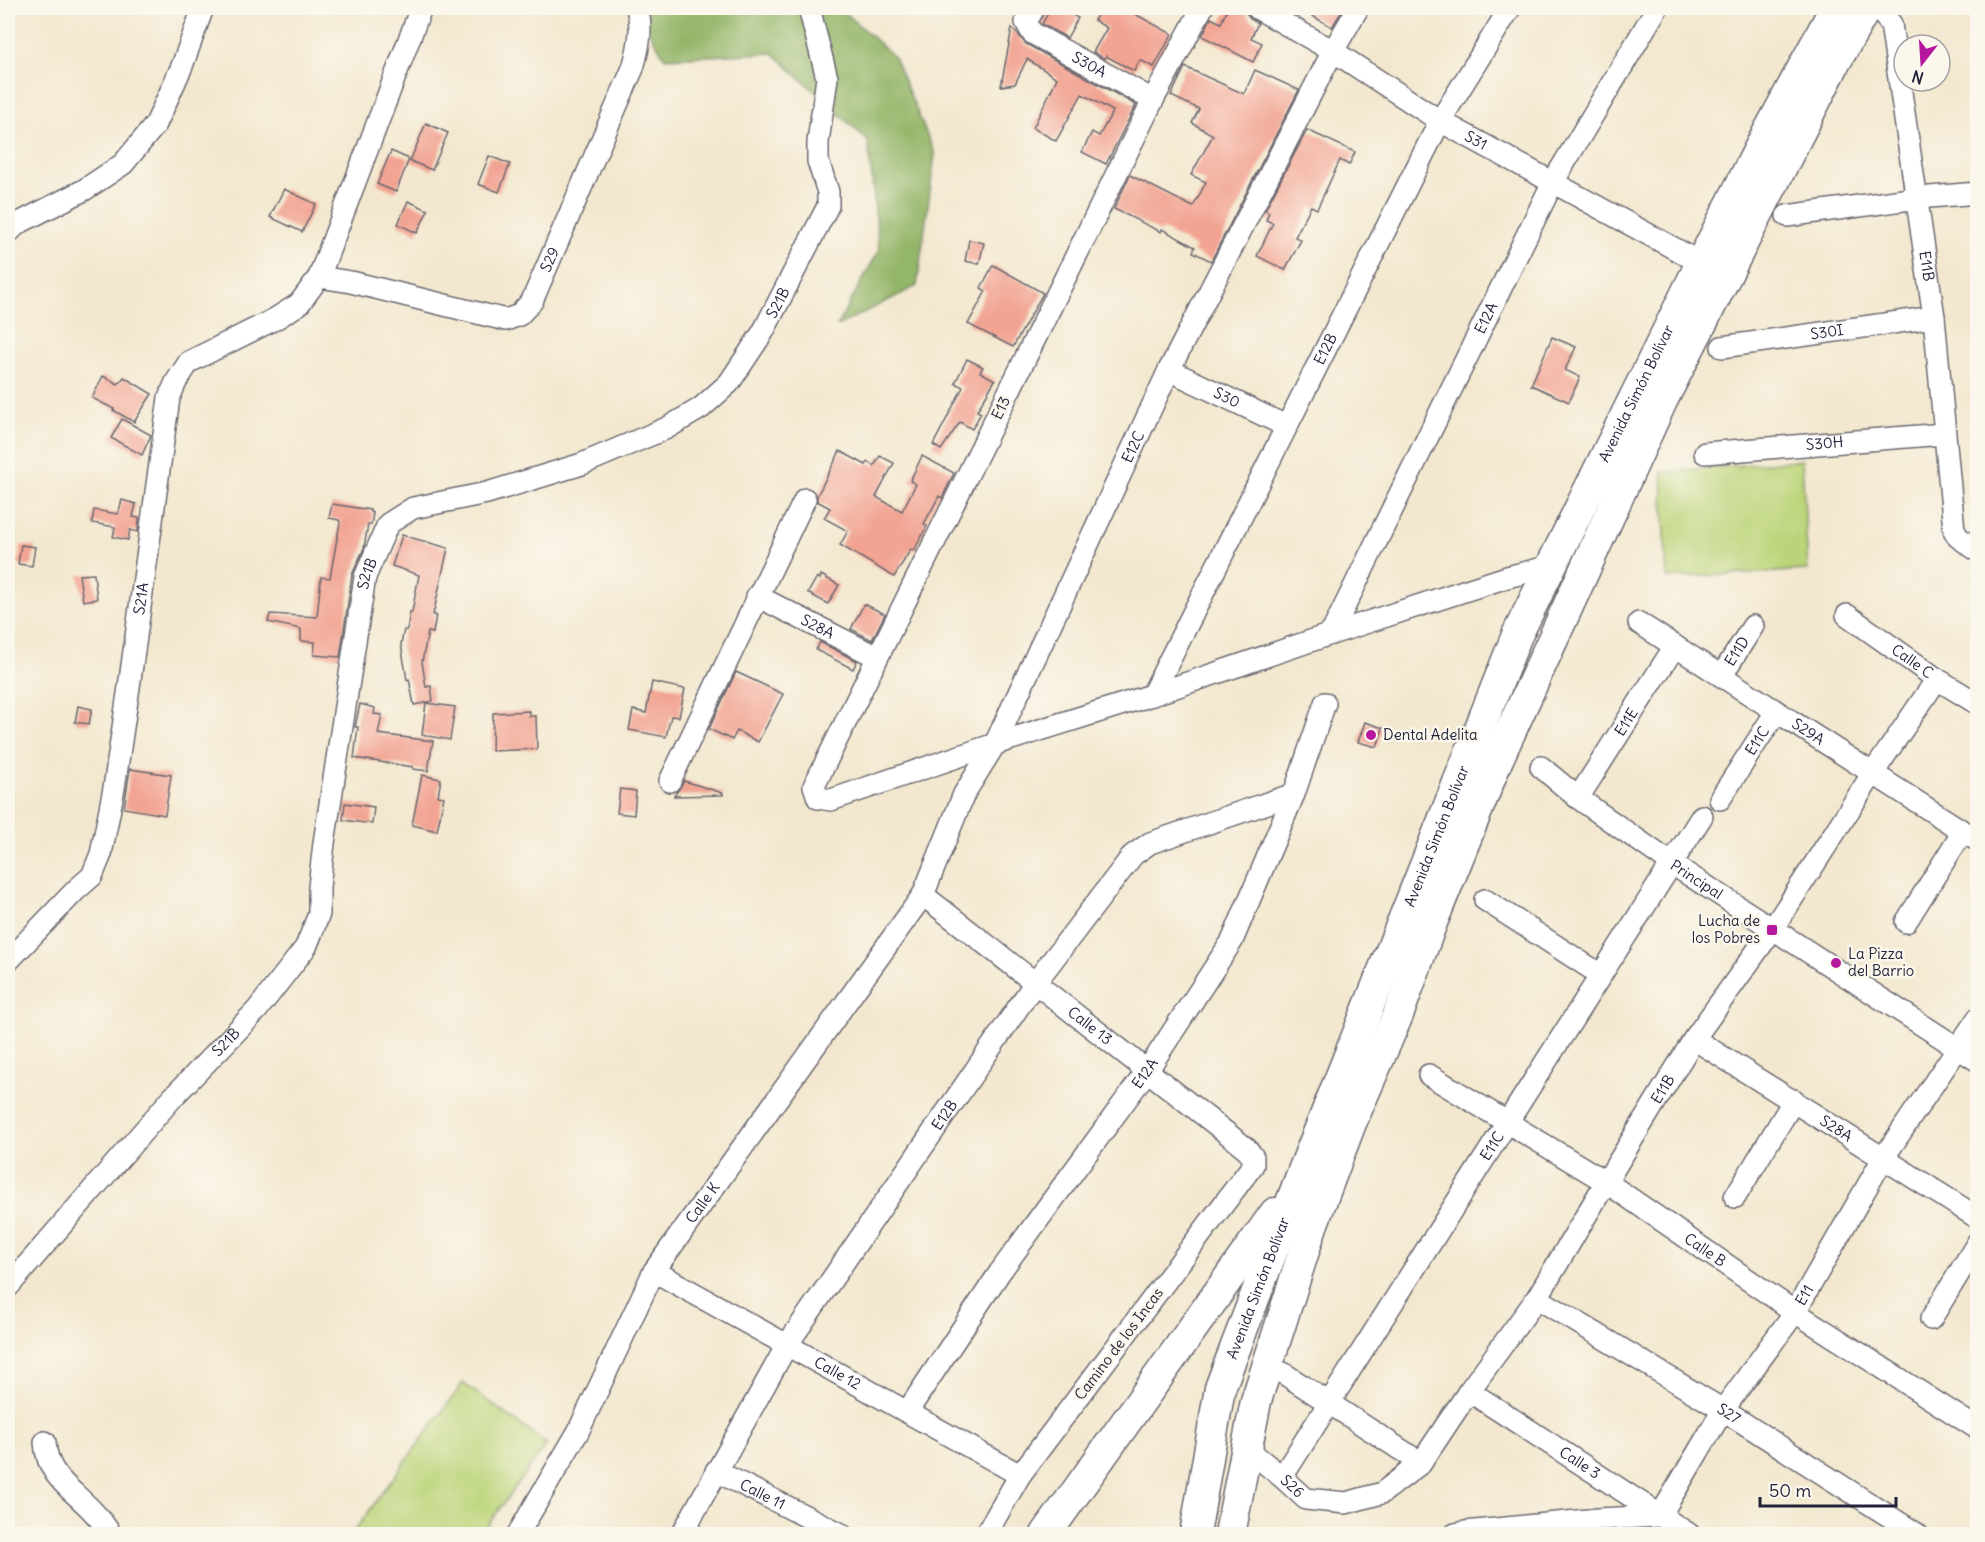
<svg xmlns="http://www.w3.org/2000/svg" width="1985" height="1542" font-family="Delius,sans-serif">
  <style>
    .green { fill: #bbd479; stroke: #6e7b5a; stroke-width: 1.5 }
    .forest { fill: #94b669; stroke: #5b6c52; stroke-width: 1.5 }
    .building { fill: #f2a392 }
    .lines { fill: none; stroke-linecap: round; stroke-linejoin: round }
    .minor-casing { stroke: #6b676f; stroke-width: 24 }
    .highway-casing { stroke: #6b676f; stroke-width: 33 }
    .minor { stroke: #fff; stroke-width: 21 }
    .highway { stroke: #fff; stroke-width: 30 }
    .poi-dot { fill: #b5179e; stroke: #fbf7ec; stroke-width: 2 }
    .labels { text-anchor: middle; stroke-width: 5; stroke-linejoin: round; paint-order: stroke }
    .street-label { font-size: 15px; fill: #22223b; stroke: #fbf7ec }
    .poi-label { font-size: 15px; fill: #22223b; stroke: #fbf7ec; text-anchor: start }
  </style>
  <rect width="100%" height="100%" fill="#fbf7ec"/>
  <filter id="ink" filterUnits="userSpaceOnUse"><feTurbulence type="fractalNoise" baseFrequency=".0167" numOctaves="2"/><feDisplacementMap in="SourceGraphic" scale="12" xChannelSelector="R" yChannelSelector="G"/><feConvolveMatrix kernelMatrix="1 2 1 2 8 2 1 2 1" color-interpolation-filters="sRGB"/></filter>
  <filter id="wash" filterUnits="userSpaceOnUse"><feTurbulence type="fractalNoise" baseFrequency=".008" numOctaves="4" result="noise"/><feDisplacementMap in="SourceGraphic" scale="24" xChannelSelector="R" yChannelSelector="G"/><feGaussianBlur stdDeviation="1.35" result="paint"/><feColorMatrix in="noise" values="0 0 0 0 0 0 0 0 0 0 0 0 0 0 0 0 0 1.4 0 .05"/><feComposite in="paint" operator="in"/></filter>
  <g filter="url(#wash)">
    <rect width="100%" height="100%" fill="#f3e8cf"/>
    <!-- green -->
    <g class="green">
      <polygon points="1802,460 1808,570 1667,578 1662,472"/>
      <polygon points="463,1383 547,1444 481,1534 352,1534"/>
    </g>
    <!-- forest -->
    <polygon class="forest" points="635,8 840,8 894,57 935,154 917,286 837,326 879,250 868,141 773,53 665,58"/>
    <g id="blocks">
      <!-- building -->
      <g class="building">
        <polygon points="1051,8 1059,8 1078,18 1067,38 1042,24"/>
        <polygon points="1102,8 1124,8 1172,34 1154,67 1140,60 1134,71 1106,56 1105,59 1093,52 1107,28 1094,20"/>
        <polygon points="1228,8 1238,8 1245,11 1250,19 1258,23 1251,38 1262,43 1253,62 1202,36 1211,18 1221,23"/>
        <polygon points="1298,8 1344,8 1332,27"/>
        <polygon points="1012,28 1026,44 1136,105 1106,164 1082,152 1092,132 1099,136 1113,111 1082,94 1056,141 1033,128 1057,78 1027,59 1015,84 1001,86"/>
        <polygon points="1185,67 1244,94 1255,70 1299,90 1211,261 1193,252 1195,247 1162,229 1161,232 1114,209 1130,175 1193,207 1206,182 1191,175 1213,135 1192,123 1199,109 1171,96"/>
        <polygon points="426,123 448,133 432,170 410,161"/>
        <polygon points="1307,130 1355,152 1349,165 1340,160 1317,209 1311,206 1295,237 1301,240 1285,270 1257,256 1273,223 1266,220 1269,212 1265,210"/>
        <polygon points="391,151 409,159 396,192 377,184"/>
        <polygon points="489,156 510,164 499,192 478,184"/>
        <polygon points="284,189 316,204 302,232 270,217"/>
        <polygon points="408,201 428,210 417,233 398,224"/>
        <polygon points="969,240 984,243 979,264 965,261"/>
        <polygon points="993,265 1043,293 1013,347 968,324 986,291 981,288"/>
        <polygon points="1552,337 1576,347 1565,370 1580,377 1569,402 1531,385"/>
        <polygon points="967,359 983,367 980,372 995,380 977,411 981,413 972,429 960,422 941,450 933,445 963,387 955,383"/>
        <polygon points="103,376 118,384 124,377 152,394 134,422 113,410 114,409 92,398"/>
        <polygon points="122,419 151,435 142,455 111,438"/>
        <polygon points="840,451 866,465 868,462 874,466 880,456 894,463 876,497 902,511 916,484 910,481 922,456 954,473 942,498 939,496 924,524 927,526 914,551 911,549 894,577 840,545 848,531 824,518 830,508 817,501 817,496"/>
        <polygon points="122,500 136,504 133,517 139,518 138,532 130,530 128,540 113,537 115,527 92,523 94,510 118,514"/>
        <polygon points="332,504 370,510 370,512 373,513 371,525 368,524 364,548 352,575 340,657 314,655 315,642 301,641 301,629 268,622 270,614 317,617 321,577 330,578 340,522 339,520 329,518"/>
        <polygon points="402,535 448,548 433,615 436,615 433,633 428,632 422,662 426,687 431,686 433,701 414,705 409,679 407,680 401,644 404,630 407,630 410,612 412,612 419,575 392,566"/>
        <polygon points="21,545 35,547 32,566 18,564"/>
        <polygon points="94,574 97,599 83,601 79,575"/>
        <polygon points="821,575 839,585 828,604 808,593 817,577 820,579"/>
        <polygon points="864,604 885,614 872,640 851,629"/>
        <polygon points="820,642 857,661 853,669 816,650"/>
        <polygon points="736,672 783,694 758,742 737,731 732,740 709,729"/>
        <polygon points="652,682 685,689 679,717 671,716 666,737 629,730 633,710 646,713"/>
        <polygon points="426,703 455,707 450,740 422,735"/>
        <polygon points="360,704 375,708 374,714 382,715 378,734 433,741 428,771 413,769 413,767 354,758 358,727 355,727"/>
        <polygon points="78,706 92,709 89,724 75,722"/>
        <polygon points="529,711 529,716 536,716 537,749 492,751 493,713"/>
        <polygon points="1365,722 1383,728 1377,747 1358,742"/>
        <polygon points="130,769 171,775 165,815 124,808"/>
        <polygon points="422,775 441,779 438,796 444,797 437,831 412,825"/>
        <polygon points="684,781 723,793 723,795 674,796"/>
        <polygon points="620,789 636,791 634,815 617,813"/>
        <polygon points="345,803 374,807 372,824 343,820"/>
      </g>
    </g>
  </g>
  <g filter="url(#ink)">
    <use href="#blocks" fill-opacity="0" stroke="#6b676f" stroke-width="1.5"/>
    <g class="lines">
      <defs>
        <g id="minor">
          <path id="s1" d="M1034 8 1026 22 1032 33 1153 100"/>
          <polyline points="1202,8 1153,100 814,786 818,798 831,800 995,744 1152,695 1331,634 1507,577 1551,566"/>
          <path id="s2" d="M1257 8 1333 51 1440 121 1701 263"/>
          <path id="s3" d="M1877 8 1891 24 1934 317 1954 530 1958 537 1978 551"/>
          <polyline points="1787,216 1917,198 1978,193"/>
          <polyline points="8,233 17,224 84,190 123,164 156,124 182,66 203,8"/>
          <path id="s4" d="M319 277 351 282 506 320 519 315 532 301 633 68C639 47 643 28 637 8"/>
          <path id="s5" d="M1722 347 1934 317"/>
          <path id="s6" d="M1169 370 1286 426"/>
          <path id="s7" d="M1705 453 1944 434"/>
          <path id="s8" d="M757 596 877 657"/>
          <path id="s9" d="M1847 615 1937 679 1978 704"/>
          <path id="s10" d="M1639 623 1978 841"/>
          <path id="s11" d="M1331 634 1553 182 1657 8"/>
          <path id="s12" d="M1722 675 1753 626"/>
          <path id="s13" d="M1152 695 1440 121 1510 8"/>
          <path id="s14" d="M1541 767 1578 798 1672 864 1978 1061"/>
          <polyline points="670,781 805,499"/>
          <path id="s15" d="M1578 798 1675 646"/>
          <path id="s16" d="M1720 799 1776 712"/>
          <path id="s17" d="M923 895 1247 1149 1253 1157V1165L1020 1475 986 1534"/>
          <polyline points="1485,900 1601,975"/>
          <polyline points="1906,922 1963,831"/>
          <path id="s18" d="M8 961 76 890 92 876 101 854 114 788 129 687 169 398 176 382 189 362 275 319 299 304 319 277 421 8"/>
          <path id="s19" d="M1694 1039 1978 1218"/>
          <path id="s20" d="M1429 1075 1606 1182 1795 1312 1978 1429"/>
          <polyline points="1735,1197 1794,1100"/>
          <path id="s21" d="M654 1271 1020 1475"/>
          <path id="s22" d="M8 1287 173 1097 257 1010 306 947 319 914V887L324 843 365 577 388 524 413 508 487 493 582 464 667 428 701 408 729 383 763 332 828 206V192L818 161V142L827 78 809 8"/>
          <path id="s23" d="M1537 1298 1723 1410 1917 1534"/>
          <polyline points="1931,1319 1978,1242"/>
          <polyline points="1283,1373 1421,1463"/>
          <path id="s24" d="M1469 1391 1689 1534"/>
          <path id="s25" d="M907 1412 1000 1272 1147 1071 1232 941 1294 794 1325 703"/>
          <path d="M45 1442C47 1479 75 1490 97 1516 102 1521 106 1528 111 1534"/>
          <path id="s26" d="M1246 1448 1282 1477 1306 1499 1346 1503 1382 1493 1421 1463 1469 1391 1537 1298 1606 1182 1694 1039 1772 930 1873 773 1937 679"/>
          <path id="s27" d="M716 1471 841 1534"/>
          <path id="s28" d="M1282 1477 1702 816"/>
          <path id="s29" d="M518 1534 578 1432 654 1271 923 895 964 794 995 744 1169 370 1333 51 1358 8"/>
          <path id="s30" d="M682 1534 787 1345 1035 983 1133 855 1150 843 1294 794"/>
          <path id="s31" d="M1455 1534 1465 1532 1598 1519 1660 1516 1723 1410 1795 1312 1884 1157 1978 1018"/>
        </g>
        <g id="highway">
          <polyline points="1046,1534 1275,1213"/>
          <path id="s32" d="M1195 1534 1220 1388 1301 1176 1517 635 1701 263 1760 147 1835 8"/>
          <polyline points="1230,1534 1256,1401 1312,1226 1351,1123 1398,1015 1431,925 1498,759 1662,401 1836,61 1866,8"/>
        </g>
      </defs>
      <!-- minor casing -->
      <use href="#minor" class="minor-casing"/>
      <!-- highway casing -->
      <use href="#highway" class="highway-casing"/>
      <!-- minor -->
      <use href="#minor" class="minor"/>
      <!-- highway -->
      <use href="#highway" class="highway"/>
    </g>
  </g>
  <!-- markers -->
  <g class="poi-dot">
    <circle cx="1371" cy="735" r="6"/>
    <rect x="1766" y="924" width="12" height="12" rx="3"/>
    <circle cx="1836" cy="963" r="6"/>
  </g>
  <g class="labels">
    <!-- street labels -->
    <g class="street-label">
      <text dy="5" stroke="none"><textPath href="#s1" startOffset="94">S30A</textPath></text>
      <text dy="5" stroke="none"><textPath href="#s2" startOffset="256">S31</textPath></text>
      <text dy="5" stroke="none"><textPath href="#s4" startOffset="270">S29</textPath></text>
      <text dy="5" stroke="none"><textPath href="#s3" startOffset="266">E11B</textPath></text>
      <text dy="5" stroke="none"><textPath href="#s22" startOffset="1354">S21B</textPath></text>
      <text dy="5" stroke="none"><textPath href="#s11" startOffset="352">E12A</textPath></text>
      <text dy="5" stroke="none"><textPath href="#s5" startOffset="106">S30I</textPath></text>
      <text dy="5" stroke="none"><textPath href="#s13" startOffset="387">E12B</textPath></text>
      <text dy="5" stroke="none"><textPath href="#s32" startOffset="1227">Avenida Simón Bolívar</textPath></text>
      <text dy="5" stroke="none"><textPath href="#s6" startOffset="64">S30</textPath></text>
      <text transform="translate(1001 408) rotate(-64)" y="5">E13</text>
      <text dy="5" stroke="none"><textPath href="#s7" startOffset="120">S30H</textPath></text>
      <text dy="5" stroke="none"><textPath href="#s29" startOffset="1254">E12C</textPath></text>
      <text dy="5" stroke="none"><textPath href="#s22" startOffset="832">S21B</textPath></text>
      <text dy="5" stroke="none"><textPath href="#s18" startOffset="402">S21A</textPath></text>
      <text dy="5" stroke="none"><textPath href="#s8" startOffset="68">S28A</textPath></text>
      <text dy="5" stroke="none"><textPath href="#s12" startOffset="28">E11D</textPath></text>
      <text dy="5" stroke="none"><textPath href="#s9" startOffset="80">Calle C</textPath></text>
      <text dy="5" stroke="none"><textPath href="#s15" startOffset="90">E11E</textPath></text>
      <text dy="5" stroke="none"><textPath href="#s10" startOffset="201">S29A</textPath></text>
      <text dy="5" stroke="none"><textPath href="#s16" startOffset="69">E11C</textPath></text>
      <text dy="5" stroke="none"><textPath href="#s32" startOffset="741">Avenida Simón Bolívar</textPath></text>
      <text dy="5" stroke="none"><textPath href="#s14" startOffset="192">Principal</textPath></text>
      <text dy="5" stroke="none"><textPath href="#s17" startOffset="212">Calle 13</textPath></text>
      <text dy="5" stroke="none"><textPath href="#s22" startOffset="328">S21B</textPath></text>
      <text dy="5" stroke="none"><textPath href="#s25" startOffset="414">E12A</textPath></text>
      <text dy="5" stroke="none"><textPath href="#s26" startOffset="651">E11B</textPath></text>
      <text dy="5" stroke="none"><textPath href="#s30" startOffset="495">E12B</textPath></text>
      <text dy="5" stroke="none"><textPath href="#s19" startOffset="168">S28A</textPath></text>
      <text dy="5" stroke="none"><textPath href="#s28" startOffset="392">E11C</textPath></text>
      <text dy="5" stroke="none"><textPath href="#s29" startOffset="380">Calle K</textPath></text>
      <text dy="5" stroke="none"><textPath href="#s20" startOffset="327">Calle B</textPath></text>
      <text dy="5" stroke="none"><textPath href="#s32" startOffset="255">Avenida Simón Bolívar</textPath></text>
      <text dy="5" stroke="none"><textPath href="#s31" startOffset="470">E11</textPath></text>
      <text transform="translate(1119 1344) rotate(-53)" y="5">Camino de los Incas</text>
      <text dy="5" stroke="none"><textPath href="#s21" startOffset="210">Calle 12</textPath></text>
      <text dy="5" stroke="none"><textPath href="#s23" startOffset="224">S27</textPath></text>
      <text dy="5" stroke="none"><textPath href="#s24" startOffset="132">Calle 3</textPath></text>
      <text dy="5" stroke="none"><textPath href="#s26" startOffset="60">S26</textPath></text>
      <text dy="5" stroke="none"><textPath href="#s27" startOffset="52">Calle 11</textPath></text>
    </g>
    <!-- poi labels -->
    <g class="poi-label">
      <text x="1383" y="740">Dental Adelita</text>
      <text x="1760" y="926" text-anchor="end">Lucha de<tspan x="1760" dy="17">los Pobres</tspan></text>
      <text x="1848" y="959">La Pizza<tspan x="1848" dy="17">del Barrio</tspan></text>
    </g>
  </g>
  <!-- margin -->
  <rect width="1985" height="1542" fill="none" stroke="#fbf7ec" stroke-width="30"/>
  <!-- north arrow -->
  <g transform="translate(1922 63) rotate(197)"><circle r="28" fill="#fbf7ec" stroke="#a4a2a5" stroke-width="1.5"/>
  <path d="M0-4.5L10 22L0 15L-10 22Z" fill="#b5179e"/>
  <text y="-9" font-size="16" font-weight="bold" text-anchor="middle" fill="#22223b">N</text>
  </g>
  <!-- scale -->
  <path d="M1760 1497v9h136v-9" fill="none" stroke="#22223b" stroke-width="3"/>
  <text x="1769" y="1497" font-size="18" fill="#22223b" stroke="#fbf7ec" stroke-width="4.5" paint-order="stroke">50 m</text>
</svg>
